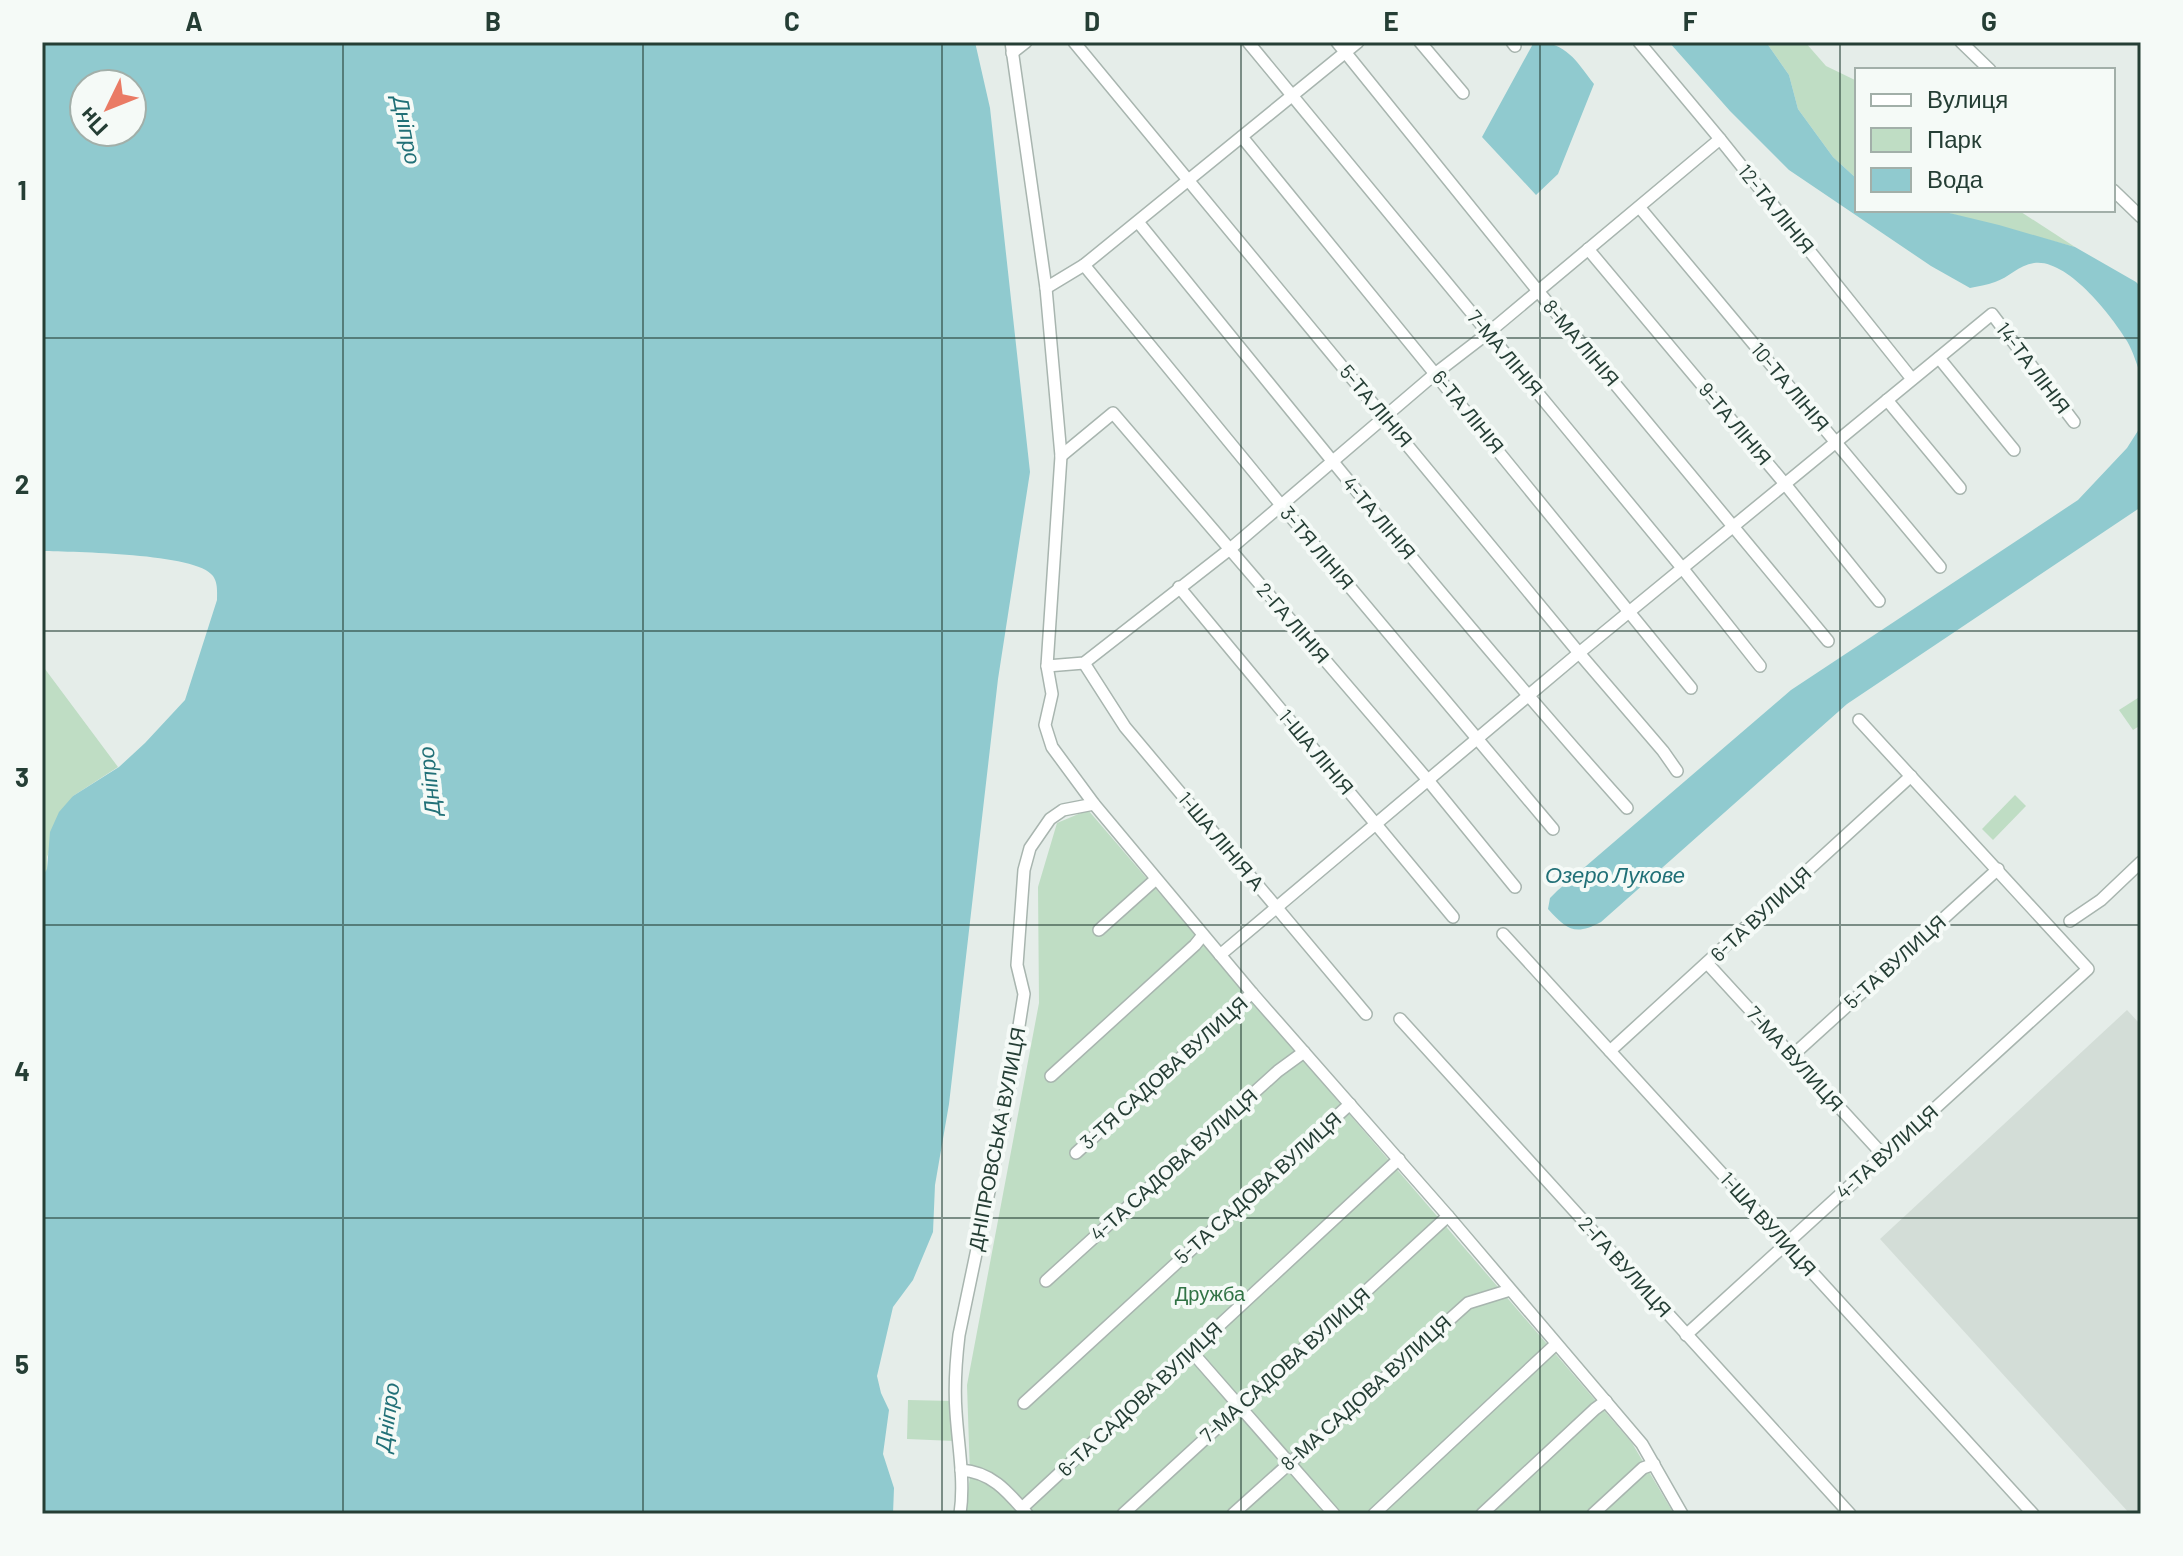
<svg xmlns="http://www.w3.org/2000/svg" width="2183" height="1556" font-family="Barlow,sans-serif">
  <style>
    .built { fill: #d3ddd7 }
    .green { fill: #bfddc4 }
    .water { fill: #90cacf; fill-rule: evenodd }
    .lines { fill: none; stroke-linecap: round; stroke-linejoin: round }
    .minor-casing { stroke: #a8b5af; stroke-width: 14 }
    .minor { stroke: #fff; stroke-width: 11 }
    .grid { fill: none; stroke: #253e35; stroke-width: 2; stroke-opacity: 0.55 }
    .labels { text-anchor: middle; stroke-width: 8; stroke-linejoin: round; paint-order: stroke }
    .street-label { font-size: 20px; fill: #253e35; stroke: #f5faf7 }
    .park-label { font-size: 20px; fill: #317345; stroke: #f5faf7 }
    .water-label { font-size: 22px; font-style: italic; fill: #217077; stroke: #f5faf7 }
    .neatline { fill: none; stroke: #253e35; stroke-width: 3 }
    .grid-label { font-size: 26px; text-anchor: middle; font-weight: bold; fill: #253e35 }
  </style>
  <rect width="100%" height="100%" fill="#e5ede9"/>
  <!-- built -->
  <polygon class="built" points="2127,1010 2141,1025 2141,1514 2130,1514 1880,1239"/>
  <!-- green -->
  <g class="green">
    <polygon points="1766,42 1805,42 1826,66 1857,81 1857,179 1833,157 1798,109 1789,75"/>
    <polygon points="1937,210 2018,210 2075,247"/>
    <polygon points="42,665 118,767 73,796 47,857 47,870 42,877"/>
    <polygon points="2141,696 2141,725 2133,730 2119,710"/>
    <polygon points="2015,795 2026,806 1993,840 1982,829"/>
    <polygon points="1088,810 1632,1443 1674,1514 965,1514 970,1476 967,1385 1039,1003 1038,887 1057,823"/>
    <polygon points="908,1400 953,1401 954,1441 907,1439"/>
  </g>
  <!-- water -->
  <g class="water">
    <path d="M42 42H975L990 108 1030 472 998 679 949 1104 935 1185 933 1232 913 1280 893 1307 877 1376 881 1393 889 1410 883 1454 894 1488 893 1514H42V877L47 869 50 832 59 812 73 796 119 767 145 743 185 700 217 600C217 592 218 583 213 576 197 553 73 552 42 551ZM84 84H132V132H84Z"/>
    <path d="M1534 42C1567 42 1576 61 1594 84L1558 174 1536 195 1482 137Z"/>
    <path d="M1669 42H1766L1789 75 1798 109 1833 157 1857 179V210H1937L1999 225 2075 247 2136 282 2141 287V376C2137 365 2133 351 2127 341 2112 316 2067 258 2034 263 2019 265 2008 278 1995 282 1987 285 1978 286 1970 288L1931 266 1789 170 1730 111Z"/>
    <path d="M2141 426V507L1847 704 1601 922C1575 936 1567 930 1548 909L1550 898 1557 891 1791 690 2078 500 2127 448Z"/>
  </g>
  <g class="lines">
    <defs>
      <g id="minor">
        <polyline points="1011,42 1046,288 1061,456 1047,666 1052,694 1045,725 1052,747 1094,804 1252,993 1448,1216 1642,1444 1682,1514"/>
        <polyline points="1074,42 1579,653 1663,751 1677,771"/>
        <polyline points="1248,42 1683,569 1760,666"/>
        <polyline points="1337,42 1538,291 1828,641"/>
        <polyline points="1420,42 1463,93"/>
        <polyline points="1512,42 1515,46"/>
        <polyline points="1639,42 1720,139 1912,379"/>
        <polyline points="1961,42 1990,70"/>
        <polyline points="1012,53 1026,42"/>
        <polyline points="1242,137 1691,688"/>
        <polyline points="2113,190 2141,217"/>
        <polyline points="1640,208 1940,567"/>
        <path d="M1138 222C1298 419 1457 618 1627 808"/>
        <polyline points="1588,249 1785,484 1879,601"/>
        <polyline points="1084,265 1281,505 1553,829"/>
        <polyline points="1046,288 1084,265 1358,42"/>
        <polyline points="1939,358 2014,450"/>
        <polyline points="1887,400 1960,488"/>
        <polyline points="1061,456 1113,413 1427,779 1515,887"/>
        <polyline points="1179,587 1453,917"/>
        <polyline points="1084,663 1125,727 1366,1014"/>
        <polyline points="1047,666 1084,663 1230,549 1436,373 1488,333 1720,139"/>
        <polyline points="2070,921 2101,900 2141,862"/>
        <polyline points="1099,930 1156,879"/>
        <polyline points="1503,934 2033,1514"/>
        <polyline points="1220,955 1579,653 1992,314 2074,422"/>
        <polyline points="1707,963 1883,1155"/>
        <polyline points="1400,1019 1850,1514"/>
        <polyline points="1610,1051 1911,776"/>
        <polyline points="1793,1055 1998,869"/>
        <polyline points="1051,1076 1195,945 1203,935"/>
        <polyline points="1076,1153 1252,993"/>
        <polyline points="1046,1281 1278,1071 1304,1052"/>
        <polyline points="1686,1335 2088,969 1859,720"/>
        <polyline points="1192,1352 1334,1514"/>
        <polyline points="1024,1403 1350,1104"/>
        <path d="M961 1470C992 1472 1008 1492 1027 1514"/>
        <polyline points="1022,1508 1399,1159"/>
        <path d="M960 1514C965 1481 958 1445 956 1412 954 1386 956 1360 959 1335L1005 1115 1024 994 1017 965 1024 870 1030 848 1050 819 1063 810 1094 804"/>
        <polyline points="1123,1514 1448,1216"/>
        <polyline points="1233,1514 1468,1303 1510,1290"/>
        <polyline points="1374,1514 1556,1344"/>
        <polyline points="1482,1514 1595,1409 1606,1401"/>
        <polyline points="1593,1514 1643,1468 1654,1464"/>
      </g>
    </defs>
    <!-- minor casing -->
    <use href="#minor" class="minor-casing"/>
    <!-- minor -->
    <use href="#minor" class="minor"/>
  </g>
  <!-- grid -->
  <path class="grid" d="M343 42V1514M643 42V1514M942 42V1514M1241 42V1514M1540 42V1514M1840 42V1514M42 338H2141M42 631H2141M42 925H2141M42 1218H2141"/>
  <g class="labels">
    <!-- street labels -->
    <g class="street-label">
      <text transform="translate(1776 209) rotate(51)" y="7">12-ТА ЛІНІЯ</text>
      <text transform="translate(1581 343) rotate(50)" y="7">8-МА ЛІНІЯ</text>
      <text transform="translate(1505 353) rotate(50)" y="7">7-МА ЛІНІЯ</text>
      <text transform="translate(2033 368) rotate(53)" y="7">14-ТА ЛІНІЯ</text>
      <text transform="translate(1790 387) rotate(50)" y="7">10-ТА ЛІНІЯ</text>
      <text transform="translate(1376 406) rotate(50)" y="7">5-ТА ЛІНІЯ</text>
      <text transform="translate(1468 412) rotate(51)" y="7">6-ТА ЛІНІЯ</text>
      <text transform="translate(1735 424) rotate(50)" y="7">9-ТА ЛІНІЯ</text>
      <text transform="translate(1379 518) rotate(50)" y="7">4-ТА ЛІНІЯ</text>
      <text transform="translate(1317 548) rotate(50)" y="7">3-ТЯ ЛІНІЯ</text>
      <text transform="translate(1293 623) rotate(49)" y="7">2-ГА ЛІНІЯ</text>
      <text transform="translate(1316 752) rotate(50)" y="7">1-ША ЛІНІЯ</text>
      <text transform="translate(1221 841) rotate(50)" y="7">1-ША ЛІНІЯ А</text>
      <text transform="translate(1761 914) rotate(-43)" y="7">6-ТА ВУЛИЦЯ</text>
      <text transform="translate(1895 962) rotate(-42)" y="7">5-ТА ВУЛИЦЯ</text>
      <text transform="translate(1795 1059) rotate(48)" y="7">7-МА ВУЛИЦЯ</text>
      <text transform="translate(1164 1073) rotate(-42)" y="7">3-ТЯ САДОВА ВУЛИЦЯ</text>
      <text transform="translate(997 1139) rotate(-79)" y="7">ДНІПРОВСЬКА ВУЛИЦЯ</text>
      <text transform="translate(1887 1152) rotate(-42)" y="7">4-ТА ВУЛИЦЯ</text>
      <text transform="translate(1174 1165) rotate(-42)" y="7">4-ТА САДОВА ВУЛИЦЯ</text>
      <text transform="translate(1258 1188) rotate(-42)" y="7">5-ТА САДОВА ВУЛИЦЯ</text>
      <text transform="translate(1768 1224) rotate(48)" y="7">1-ША ВУЛИЦЯ</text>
      <text transform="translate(1625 1267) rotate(48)" y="7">2-ГА ВУЛИЦЯ</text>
      <text transform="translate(1285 1365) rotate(-42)" y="7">7-МА САДОВА ВУЛИЦЯ</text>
      <text transform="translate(1366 1393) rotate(-42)" y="7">8-МА САДОВА ВУЛИЦЯ</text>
      <text transform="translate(1140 1399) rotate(-43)" y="7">6-ТА САДОВА ВУЛИЦЯ</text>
    </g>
    <!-- park labels -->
    <g class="park-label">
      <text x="1210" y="1301">Дружба</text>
    </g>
    <!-- water labels -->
    <g class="water-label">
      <text transform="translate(407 130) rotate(79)" y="8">Дніпро</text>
      <text transform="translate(429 781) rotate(-96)" y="8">Дніпро</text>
      <text x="1615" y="883">Озеро Лукове</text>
      <text transform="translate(387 1417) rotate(-82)" y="8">Дніпро</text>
    </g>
  </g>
  <!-- border -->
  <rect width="2183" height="1556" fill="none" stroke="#f5faf7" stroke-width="88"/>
  <!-- legend -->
  <rect x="1855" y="68" width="260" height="144" fill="#f5faf7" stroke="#a2afa9" stroke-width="2"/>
  <rect x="1871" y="94" width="40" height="12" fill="#ffffff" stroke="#a2afa9" stroke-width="2"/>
  <text x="1927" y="108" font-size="24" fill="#253e35">Вулиця</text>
  <rect x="1871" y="128" width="40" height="24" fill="#bfddc4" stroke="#a2afa9" stroke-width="2"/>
  <text x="1927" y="148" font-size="24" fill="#253e35">Парк</text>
  <rect x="1871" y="168" width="40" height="24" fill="#90cacf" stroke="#a2afa9" stroke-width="2"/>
  <text x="1927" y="188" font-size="24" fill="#253e35">Вода</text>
  <!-- north arrow -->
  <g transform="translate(108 108) rotate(227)"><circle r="38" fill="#f5faf7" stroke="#a2afa9" stroke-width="2"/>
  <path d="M0-6L14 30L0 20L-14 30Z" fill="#ea7b65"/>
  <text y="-12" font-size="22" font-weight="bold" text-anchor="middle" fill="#253e35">Пн</text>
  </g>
  <rect x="44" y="44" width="2095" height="1468" class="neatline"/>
  <g class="grid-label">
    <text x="194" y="31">A</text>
    <text x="493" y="31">B</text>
    <text x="792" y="31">C</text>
    <text x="1092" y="31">D</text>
    <text x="1391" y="31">E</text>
    <text x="1690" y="31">F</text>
    <text x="1989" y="31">G</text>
    <text x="22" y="200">1</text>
    <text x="22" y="494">2</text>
    <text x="22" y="787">3</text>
    <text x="22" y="1081">4</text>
    <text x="22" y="1374">5</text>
  </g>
</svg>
